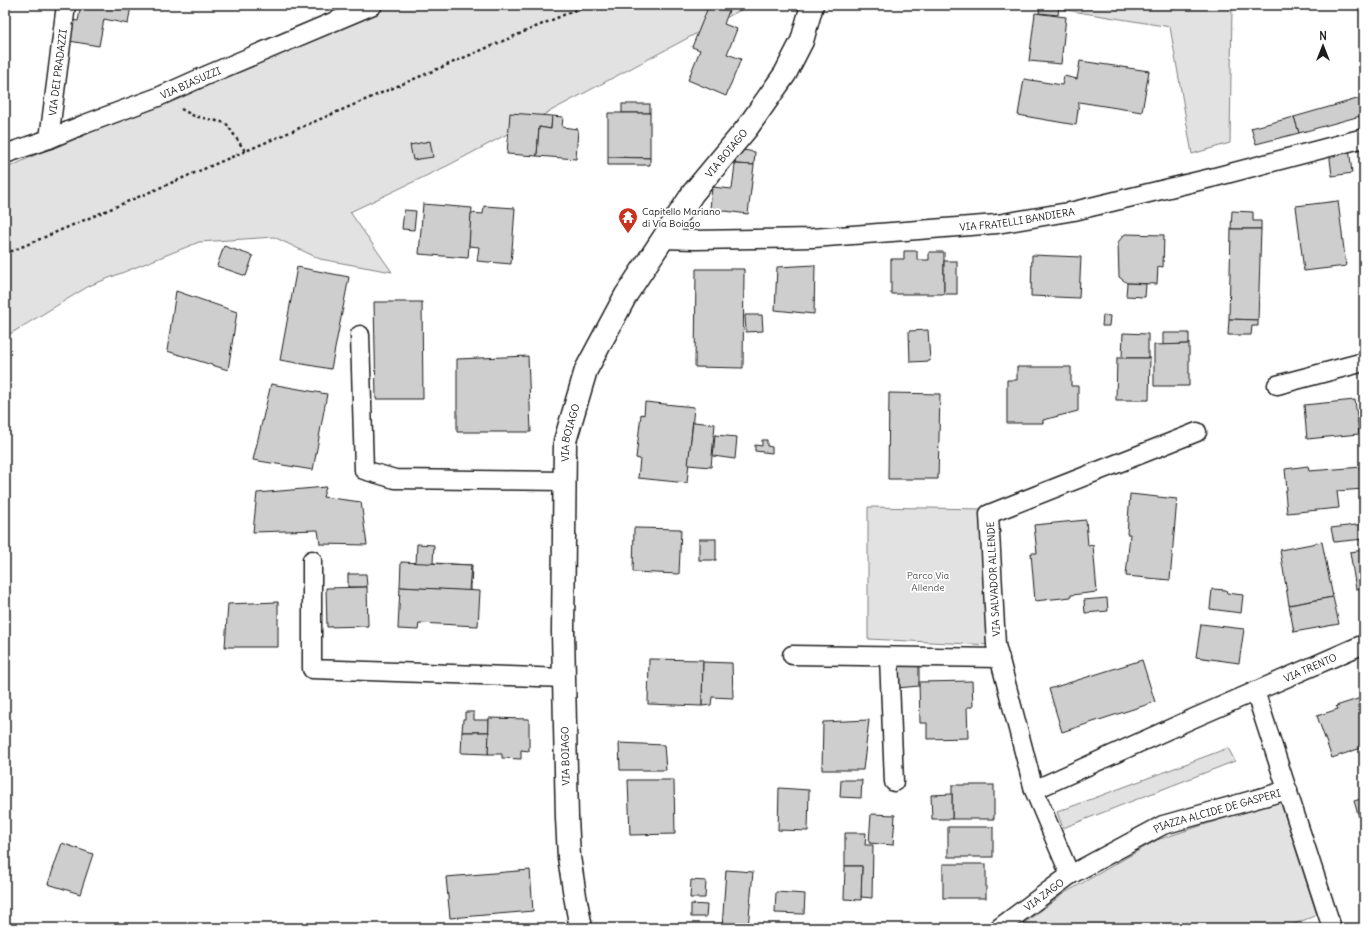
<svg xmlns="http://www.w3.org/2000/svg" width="1369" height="933" font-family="Delius,sans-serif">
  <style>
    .green { fill: #e2e2e2; stroke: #7f7f7f }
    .building { fill: #cecece; stroke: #1c1c1c }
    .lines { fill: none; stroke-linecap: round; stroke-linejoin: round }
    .minor-casing { stroke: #1c1c1c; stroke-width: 21 }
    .tertiary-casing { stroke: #1c1c1c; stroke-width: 25 }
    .path { stroke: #1c1c1c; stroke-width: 2.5; stroke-dasharray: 3 3; stroke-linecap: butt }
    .minor { stroke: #fff; stroke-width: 18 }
    .tertiary { stroke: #fff; stroke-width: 22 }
    .labels { text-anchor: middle; stroke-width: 3.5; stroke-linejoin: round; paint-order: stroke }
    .street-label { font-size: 10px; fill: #1c1c1c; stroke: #fff }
    .poi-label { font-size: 10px; fill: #1c1c1c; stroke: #fff; text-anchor: start }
    .park-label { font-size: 10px; fill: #575757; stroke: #fff }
  </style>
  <rect width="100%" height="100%" fill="#fff"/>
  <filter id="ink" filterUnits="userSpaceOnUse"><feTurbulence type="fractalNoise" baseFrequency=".025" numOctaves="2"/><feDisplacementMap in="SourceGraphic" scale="8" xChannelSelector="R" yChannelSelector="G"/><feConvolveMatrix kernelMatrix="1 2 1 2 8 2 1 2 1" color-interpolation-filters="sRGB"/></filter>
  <g filter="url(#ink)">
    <!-- green -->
    <g class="green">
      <polygon points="387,5 750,5 449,165 350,212 392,272 320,259 274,237 199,242 89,286 5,337 5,169 137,108"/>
      <polygon points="1035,5 1232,5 1230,143 1192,154 1170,27"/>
      <polygon points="868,507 984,509 991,645 868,639"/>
      <polygon points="1228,748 1235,761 1063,828 1057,812"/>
      <polygon points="1280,800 1317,915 1284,928 1018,928 1063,894 1157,840"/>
    </g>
    <!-- building -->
    <g class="building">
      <polygon points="81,5 131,5 128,24 104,19 99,46 69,41 72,20 78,21"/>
      <polygon points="709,5 731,5 724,24 737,29 727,54 741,59 726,96 688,80 700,50 692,47"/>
      <polygon points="1040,5 1059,5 1058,15 1039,13"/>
      <polygon points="1035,13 1066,17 1061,64 1029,61"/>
      <polygon points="1080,61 1149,71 1142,112 1079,102 1076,125 1018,115 1024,79 1062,85 1064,76 1077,79"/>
      <polygon points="1364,97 1364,115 1299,133 1294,117"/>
      <rect x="622" y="104" width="28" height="9"/>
      <polygon points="510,113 552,116 551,129 539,127 537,156 507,154"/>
      <polygon points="608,113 650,113 650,158 608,157"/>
      <polygon points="552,116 563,117 562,127 578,129 576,159 537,156 539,127 551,129"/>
      <polygon points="1294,117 1299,133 1256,144 1251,128"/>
      <polygon points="430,141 433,157 413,160 410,145"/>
      <polygon points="1349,147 1352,173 1332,176 1329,150"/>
      <polygon points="737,149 755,152 754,165 735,164"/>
      <polygon points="608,157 650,158 650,165 608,165"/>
      <polygon points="735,164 754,165 748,214 710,209 712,187 732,189"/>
      <polygon points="1338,201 1346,266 1304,271 1296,206"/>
      <polygon points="423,204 472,208 468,258 419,254"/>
      <polygon points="484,206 515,208 511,264 477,261 479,247 469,246 471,213 483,214"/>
      <polygon points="404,210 416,211 414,230 402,229"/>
      <polygon points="1232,211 1253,212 1253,221 1261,221 1261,229 1231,229"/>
      <polygon points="1231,229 1261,229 1258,320 1229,319"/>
      <polygon points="1125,234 1164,235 1163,267 1158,266 1157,284 1127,283 1119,277 1118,242"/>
      <polygon points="224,246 253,256 246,276 217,266"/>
      <polygon points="904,251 917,251 917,260 929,260 929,252 944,252 944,294 891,294 891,259 904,259"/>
      <polygon points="1032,255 1081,257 1079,298 1031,296"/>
      <rect x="944" y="261" width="13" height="33"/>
      <polygon points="815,265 814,314 775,310 777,267"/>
      <polygon points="297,267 349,277 331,369 280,360"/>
      <polygon points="696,269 744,269 743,368 695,367"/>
      <polygon points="1127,283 1146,284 1145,297 1126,296"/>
      <polygon points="176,291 237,312 228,370 167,351"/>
      <polygon points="374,302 422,302 423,399 376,399"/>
      <polygon points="745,315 762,315 763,331 746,332"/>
      <polygon points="1103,315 1110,316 1109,326 1102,326"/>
      <polygon points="1229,319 1258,320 1258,326 1252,326 1251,335 1228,335"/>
      <polygon points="928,330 930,361 910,362 909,331"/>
      <polygon points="1123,333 1148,334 1148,358 1122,358"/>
      <polygon points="1163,333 1189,333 1189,344 1163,345"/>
      <polygon points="1189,344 1189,386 1154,386 1154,345"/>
      <polygon points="528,356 531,432 457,432 457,359"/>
      <polygon points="1117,358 1150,358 1149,400 1116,400"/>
      <polygon points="1017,367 1071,367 1071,386 1078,386 1078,411 1043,420 1043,423 1007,423 1007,380 1017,380"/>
      <polygon points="271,384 327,394 313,470 253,460"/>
      <polygon points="889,393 940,394 938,479 888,479"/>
      <polygon points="1355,400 1359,434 1307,439 1304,405"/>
      <polygon points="645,402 694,407 687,483 638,478 640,459 636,458 641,414 644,415"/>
      <polygon points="693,422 715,424 711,467 688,465"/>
      <polygon points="715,435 737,437 735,459 713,456"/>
      <polygon points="762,440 767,440 767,446 772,447 772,453 755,451 755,445 762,446"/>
      <polygon points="1308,466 1309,471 1362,467 1364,489 1337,491 1339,508 1287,513 1285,491 1287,490 1285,469"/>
      <polygon points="326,487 323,497 361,502 367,545 320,544 318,530 253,532 257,493"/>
      <polygon points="1130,494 1177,499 1170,580 1126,576 1130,534 1127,534"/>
      <polygon points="1086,520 1088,546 1093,545 1097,592 1071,595 1071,597 1035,601 1031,553 1037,553 1034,525"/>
      <polygon points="1364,524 1364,539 1334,542 1331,528"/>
      <polygon points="634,528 681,529 679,574 633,572"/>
      <rect x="699" y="539" width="17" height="21"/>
      <polygon points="1322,542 1333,597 1289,605 1280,550"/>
      <polygon points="417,544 434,545 433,563 472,565 471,591 421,588 422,564 416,564"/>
      <polygon points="1364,550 1364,588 1356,589 1350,552"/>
      <polygon points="401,562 471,565 469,591 400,587"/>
      <polygon points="348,574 366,574 367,587 348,587"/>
      <polygon points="367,587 368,626 327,627 326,588"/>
      <polygon points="400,587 480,591 478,626 419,623 418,630 398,629"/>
      <polygon points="1212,589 1226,590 1227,593 1243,595 1241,613 1210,609"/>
      <polygon points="1333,597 1339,624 1294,632 1289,605"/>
      <polygon points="1107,598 1108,611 1085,613 1084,600"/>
      <polygon points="278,602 278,647 225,647 228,604"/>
      <polygon points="1201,624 1244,629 1239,663 1196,657"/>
      <polygon points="649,659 703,660 702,706 648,704"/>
      <polygon points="1142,660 1155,702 1062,732 1049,689"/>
      <polygon points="703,662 732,663 733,698 712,697 711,705 702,706"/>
      <polygon points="897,664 919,664 919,686 897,688"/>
      <polygon points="972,681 973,707 967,707 968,738 927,739 927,723 920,723 919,682"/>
      <polygon points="1364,697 1364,747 1332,758 1317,716 1338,709 1336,706"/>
      <polygon points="465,712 474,712 474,720 489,720 489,732 462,732 463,719 465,719"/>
      <polygon points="489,718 529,719 529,751 521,750 521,759 502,758 502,754 488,754"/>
      <polygon points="869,720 863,770 822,770 823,722"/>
      <polygon points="462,732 489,732 488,754 461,753"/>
      <polygon points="619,743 664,745 666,770 620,770"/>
      <polygon points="628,780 674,780 675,834 630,835"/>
      <polygon points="841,780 862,780 861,798 840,797"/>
      <rect x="952" y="785" width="42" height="34"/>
      <polygon points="779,788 809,790 808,831 778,830"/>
      <polygon points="952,794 952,819 932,819 931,795"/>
      <polygon points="1364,798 1364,834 1354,801"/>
      <polygon points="871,814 895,815 893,845 869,843"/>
      <rect x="948" y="827" width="45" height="30"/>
      <polygon points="845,833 866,833 865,845 873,845 872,898 861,897 862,866 845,866"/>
      <polygon points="62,843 93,854 80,894 48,884"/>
      <rect x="943" y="864" width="43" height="34"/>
      <polygon points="845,866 862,866 861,900 844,899"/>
      <polygon points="530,870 533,911 450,918 446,877"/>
      <polygon points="726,870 753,872 748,928 722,928"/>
      <polygon points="691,880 706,881 705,898 690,898"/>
      <polygon points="776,892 805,894 804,914 775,913"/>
      <polygon points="691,904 707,905 706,917 691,917"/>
    </g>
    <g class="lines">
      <defs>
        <g id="minor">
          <path id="s1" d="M49 139 66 5"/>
          <path id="s2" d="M5 154 49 139 85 124 158 97 205 76 373 5"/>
          <path id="s3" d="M661 239 695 240 813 238 997 224 1074 211 1215 177 1364 138"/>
          <polyline points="360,335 364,470 395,479 564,481"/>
          <polyline points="1277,385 1364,362"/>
          <polyline points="312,560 312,669 564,678"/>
          <polyline points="792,655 1000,658"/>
          <polyline points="889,657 894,782"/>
          <polyline points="1255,691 1332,928"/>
          <path id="s4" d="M1034 790 1194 718 1364 644"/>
          <polyline points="1070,875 1034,790 996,645 989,514 1197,432"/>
          <path id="s5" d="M999 928 1070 875 1163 825 1288 790"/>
        </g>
        <g id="tertiary">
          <path id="s6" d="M581 928 575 896 569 857 567 818 563 632 565 441 586 370 626 295 693 193 747 128 785 74 802 41 812 5"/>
        </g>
      </defs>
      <!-- minor casing -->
      <use href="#minor" class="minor-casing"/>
      <!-- tertiary casing -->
      <use href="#tertiary" class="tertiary-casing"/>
      <!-- path -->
      <g class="path">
        <polyline points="181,109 194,116 226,123 245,151"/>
        <polyline points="5,254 587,5"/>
      </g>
      <!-- minor -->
      <use href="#minor" class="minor"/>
      <!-- tertiary -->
      <use href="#tertiary" class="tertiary"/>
    </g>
  </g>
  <!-- icons -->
  <defs>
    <symbol id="temple-pin" viewBox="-11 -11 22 30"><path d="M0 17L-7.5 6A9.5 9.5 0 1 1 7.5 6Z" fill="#c8321e" stroke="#fff"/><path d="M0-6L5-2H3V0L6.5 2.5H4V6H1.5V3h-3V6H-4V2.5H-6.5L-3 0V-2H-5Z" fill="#fff"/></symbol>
  </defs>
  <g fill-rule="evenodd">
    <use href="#temple-pin" x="617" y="206" width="22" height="30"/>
  </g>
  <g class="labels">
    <!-- street labels -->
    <g class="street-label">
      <text dy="4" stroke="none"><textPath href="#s1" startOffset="67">VIA DEI PRADAZZI</textPath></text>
      <text dy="4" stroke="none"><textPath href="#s2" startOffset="199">VIA BIASUZZI</textPath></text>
      <text dy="4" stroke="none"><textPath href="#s6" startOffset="821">VIA BOIAGO</textPath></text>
      <text dy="4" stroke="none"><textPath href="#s3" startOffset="357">VIA FRATELLI BANDIERA</textPath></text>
      <text dy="4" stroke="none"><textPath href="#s6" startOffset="497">VIA BOIAGO</textPath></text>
      <text transform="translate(993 579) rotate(-93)" y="4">VIA SALVADOR ALLENDE</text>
      <text dy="4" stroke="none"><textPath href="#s4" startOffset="302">VIA TRENTO</textPath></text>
      <text transform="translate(565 756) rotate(-91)" y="4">VIA BOIAGO</text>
      <text dy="4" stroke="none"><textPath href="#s5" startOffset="250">PIAZZA ALCIDE DE GASPERI</textPath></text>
      <text dy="4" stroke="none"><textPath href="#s5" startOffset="56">VIA ZAGO</textPath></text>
    </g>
    <!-- poi labels -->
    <g class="poi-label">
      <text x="642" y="215">Capitello Mariano<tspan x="642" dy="12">di Via Boiago</tspan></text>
    </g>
    <!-- park labels -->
    <g class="park-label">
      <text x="928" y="579">Parco Via<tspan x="928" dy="12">Allende</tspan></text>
    </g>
  </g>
  <!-- margin -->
  <rect width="1369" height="933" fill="none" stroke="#fff" stroke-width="20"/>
  <rect x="10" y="10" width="1349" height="913" fill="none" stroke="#1c1c1c" stroke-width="1.5" filter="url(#ink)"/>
  <!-- north arrow -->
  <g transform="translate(1323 46)" stroke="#ffffff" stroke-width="3" paint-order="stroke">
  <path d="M0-3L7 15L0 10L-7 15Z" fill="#1c1c1c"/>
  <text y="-6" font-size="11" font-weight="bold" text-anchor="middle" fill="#1c1c1c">N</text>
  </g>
</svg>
